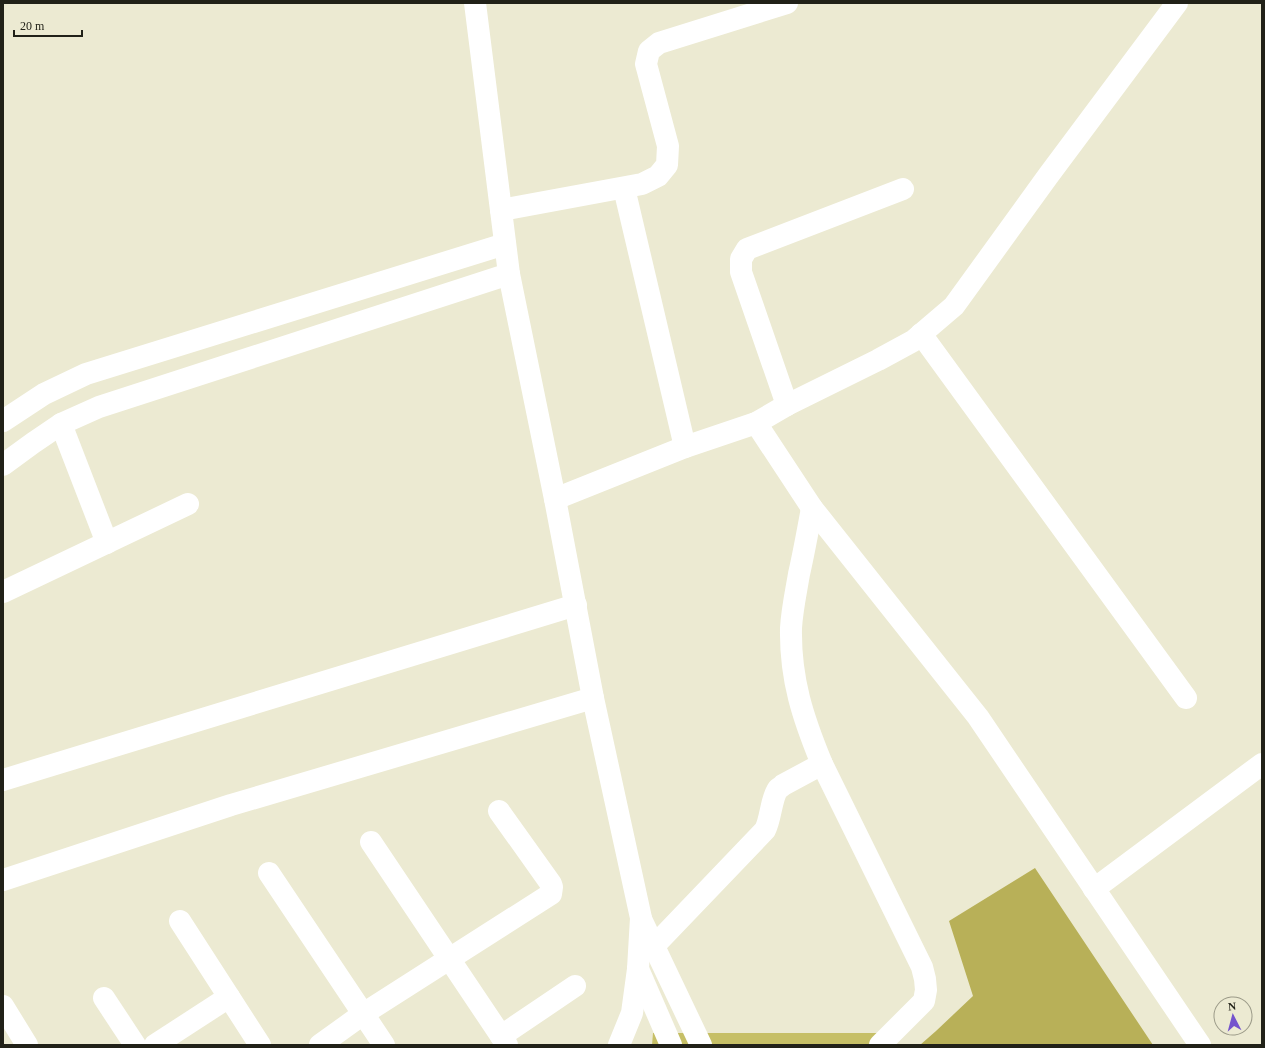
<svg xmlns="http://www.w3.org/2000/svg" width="1265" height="1048" font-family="Georgia,serif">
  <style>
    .forest { fill: #b8b058 }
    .water { fill: #c6bf66 }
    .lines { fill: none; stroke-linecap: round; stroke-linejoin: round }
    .minor { stroke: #fff; stroke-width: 22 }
    .tertiary { stroke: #fff; stroke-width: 22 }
  </style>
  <rect width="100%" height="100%" fill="#ecead2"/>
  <!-- forest -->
  <polygon class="forest" points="1035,868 1153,1045 920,1045 936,1031 973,996 949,921"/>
  <!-- water -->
  <polygon class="water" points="653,1033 880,1033 872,1045 652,1045"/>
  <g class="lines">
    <!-- minor -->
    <g class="minor">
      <polyline points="624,188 685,447"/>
      <polyline points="501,210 642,184 658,176 667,165 668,146 646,64 649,51 659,43 787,3"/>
      <polyline points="921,334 1186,698"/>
      <polyline points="787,405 741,272 741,259 747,249 903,189"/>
      <polyline points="756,423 812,508 978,717 1200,1045"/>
      <polyline points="61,424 107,543"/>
      <path d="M812 508C808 530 804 552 799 574 796 592 792 610 791 628 790 679 803 718 822 764L922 967 925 979 926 990 924 1001 880 1045"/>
      <polyline points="3,592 188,504"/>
      <polyline points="3,780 576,605"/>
      <polyline points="371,842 507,1045"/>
      <polyline points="269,873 384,1045"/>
      <polyline points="3,880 231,805 593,698"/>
      <polyline points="1094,889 1262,764"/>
      <polyline points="180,921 260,1045"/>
      <path d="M654 946 765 830C771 819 771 798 778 789 779 788 781 787 783 785L822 764"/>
      <polyline points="104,998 135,1045"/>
      <polyline points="3,1006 27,1045"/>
      <polyline points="501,1036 575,986"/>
      <polyline points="155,1045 229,997"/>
      <polyline points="320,1045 363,1014 551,894 552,887 551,884 499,811"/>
    </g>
    <!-- tertiary -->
    <g class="tertiary">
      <polyline points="475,3 509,274 555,499 593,698 641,918 638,969 632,1013 619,1045"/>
      <polyline points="3,421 44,394 86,374 505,244"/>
      <polyline points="3,465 33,443 61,424 99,407 509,274"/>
      <polyline points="555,499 685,447 756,423 787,405 878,360 913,341 954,306 1048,176 1177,3"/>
      <polyline points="641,919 701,1045"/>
      <polyline points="638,969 671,1045"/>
    </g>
  </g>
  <!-- border -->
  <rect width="1265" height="1048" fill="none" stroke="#212118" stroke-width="8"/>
  <!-- north arrow -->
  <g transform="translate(1233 1016) rotate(354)"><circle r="19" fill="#ecead2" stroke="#9b9a88"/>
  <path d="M0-3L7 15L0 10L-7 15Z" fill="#7453cd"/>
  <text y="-6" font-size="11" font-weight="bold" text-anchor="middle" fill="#212118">N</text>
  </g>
  <!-- scale -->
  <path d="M14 30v6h68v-6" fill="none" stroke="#212118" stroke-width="2"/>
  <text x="20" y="30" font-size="12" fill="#212118" stroke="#ecead2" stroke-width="3" paint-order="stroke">20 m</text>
</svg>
